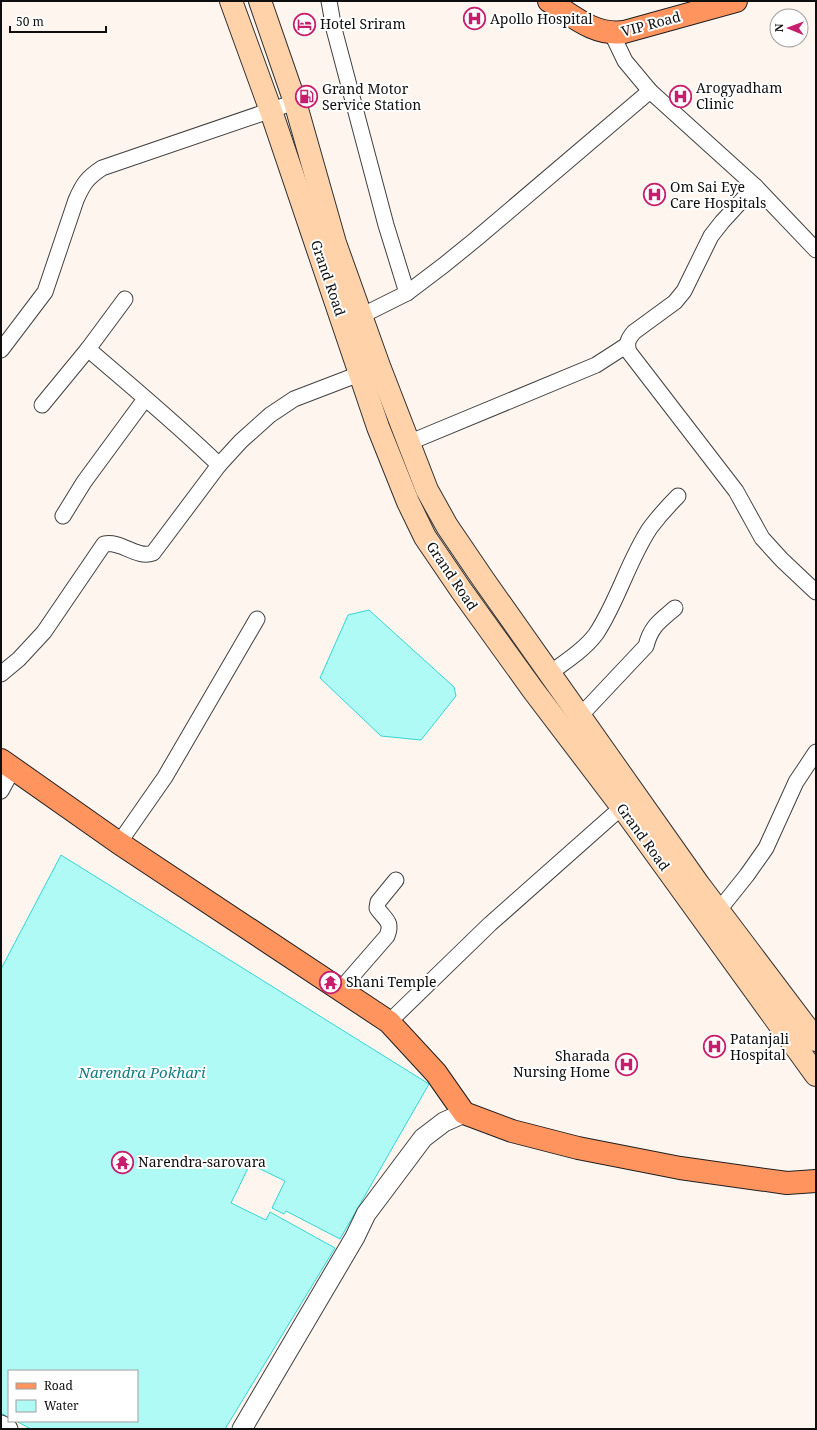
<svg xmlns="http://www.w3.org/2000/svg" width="817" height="1430" font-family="'Noto Serif',serif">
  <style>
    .water { fill: #b0faf6; stroke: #33d6d2 }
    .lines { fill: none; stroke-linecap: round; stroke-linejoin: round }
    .minor-casing { stroke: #414141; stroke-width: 17 }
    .tertiary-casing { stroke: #414141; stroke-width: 21 }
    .secondary-casing { stroke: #303030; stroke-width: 24 }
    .primary-casing { stroke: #1f1f1f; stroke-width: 24 }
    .minor { stroke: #fff; stroke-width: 15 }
    .tertiary { stroke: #fff; stroke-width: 19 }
    .secondary { stroke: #ffd2aa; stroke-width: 22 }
    .primary { stroke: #ff945f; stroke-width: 22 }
    .labels { text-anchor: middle; stroke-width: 4; stroke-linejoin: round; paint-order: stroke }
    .poi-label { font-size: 14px; fill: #0e0e0e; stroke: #fff; text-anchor: start }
    .street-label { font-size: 14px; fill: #0e0e0e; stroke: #fff }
    .water-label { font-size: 15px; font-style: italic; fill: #108182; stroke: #fff }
  </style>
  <rect width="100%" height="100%" fill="#fff5ef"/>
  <!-- water -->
  <g class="water">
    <polygon points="369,610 454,687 456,696 421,740 381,736 320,678 348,615"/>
    <polygon points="61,855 429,1084 340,1239 286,1211 284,1214 272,1208 285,1181 250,1164 231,1203 266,1220 270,1212 335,1248 225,1429 31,1429 16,1421 137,1421 137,1371 9,1371 9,1418 1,1413 1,969"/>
  </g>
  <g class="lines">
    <defs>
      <g id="minor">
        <polyline points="329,1 334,29 386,225 407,293"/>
        <polyline points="612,34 625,61 650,91 755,186 816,250"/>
        <path d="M755 186 722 222 711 236 684 291 675 302 634 332C628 339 626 343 629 352L736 491 762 538 782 560 816 592"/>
        <polyline points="361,316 407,293 444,265 476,239 650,91"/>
        <path d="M88 349C132 387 177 424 219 465"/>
        <path d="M1 350 45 292 76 200C83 184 87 178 102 168L295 102"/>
        <polyline points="42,405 88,349 125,299"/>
        <polyline points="408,443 596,365 627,345"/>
        <polyline points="63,516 84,482 145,399"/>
        <path d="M550 673C565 662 584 650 596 634 618 601 628 561 650 528 659 516 668 506 678 496"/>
        <path d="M1 674 19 659 44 632 104 544C121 540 136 559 153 553L219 465 241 441 270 415 294 399 367 371"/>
        <path d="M580 716 646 646C651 626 660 621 675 608"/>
        <polyline points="1,791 13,769"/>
        <polyline points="119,843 165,777 257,619"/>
        <polyline points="719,910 747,875 766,848 796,782 816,752"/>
        <path d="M340 990 387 936C393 921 385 920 377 908L378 902 396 880"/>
        <polyline points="389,1022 490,924 622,807"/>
      </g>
      <g id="tertiary">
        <polyline points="1,1425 8,1429"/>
        <polyline points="242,1429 355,1237 366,1214 423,1138 444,1122 464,1113"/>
      </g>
      <g id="secondary">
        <polyline points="231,1 271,111 378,427 408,502 425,537 461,590 533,690 625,811 816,1075"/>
        <polyline points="260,1 295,102 335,243 379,366 427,490 447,526 483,579 699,885 816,1040"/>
      </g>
      <g id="primary">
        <path d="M549 1C573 16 594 36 624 32L736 1"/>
        <polyline points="1,760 119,843 389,1022 436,1073 464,1113 512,1131 578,1148 680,1168 787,1183 816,1181"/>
      </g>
    </defs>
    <!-- minor casing -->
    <use href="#minor" class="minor-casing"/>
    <!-- tertiary casing -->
    <use href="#tertiary" class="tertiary-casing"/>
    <!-- secondary casing -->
    <use href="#secondary" class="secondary-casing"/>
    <!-- primary casing -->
    <use href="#primary" class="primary-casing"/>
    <!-- minor -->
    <use href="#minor" class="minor"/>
    <!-- tertiary -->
    <use href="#tertiary" class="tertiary"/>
    <!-- secondary -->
    <use href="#secondary" class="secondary"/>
    <!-- primary -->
    <use href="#primary" class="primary"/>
  </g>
  <!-- icons -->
  <defs>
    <symbol id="hospital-ring" viewBox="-11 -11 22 22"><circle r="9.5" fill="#fff" stroke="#c71d6d" stroke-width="1.5"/><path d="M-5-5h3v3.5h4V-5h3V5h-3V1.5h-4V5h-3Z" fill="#c71d6d"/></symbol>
    <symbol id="hotel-ring" viewBox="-11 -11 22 22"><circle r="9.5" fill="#fff" stroke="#c71d6d" stroke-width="1.5"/><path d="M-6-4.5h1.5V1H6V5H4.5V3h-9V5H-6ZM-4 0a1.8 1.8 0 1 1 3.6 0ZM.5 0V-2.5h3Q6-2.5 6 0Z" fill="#c71d6d"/></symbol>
    <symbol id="fuel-ring" viewBox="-11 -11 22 22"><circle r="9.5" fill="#fff" stroke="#c71d6d" stroke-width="1.5"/><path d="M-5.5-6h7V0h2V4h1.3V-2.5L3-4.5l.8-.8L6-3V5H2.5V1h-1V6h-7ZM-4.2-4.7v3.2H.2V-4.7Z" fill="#c71d6d"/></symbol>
    <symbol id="temple-ring" viewBox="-11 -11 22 22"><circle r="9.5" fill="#fff" stroke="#c71d6d" stroke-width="1.5"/><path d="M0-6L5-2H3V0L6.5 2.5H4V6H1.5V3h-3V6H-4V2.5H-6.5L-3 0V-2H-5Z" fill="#c71d6d"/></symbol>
  </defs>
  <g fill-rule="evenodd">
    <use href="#hospital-ring" x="462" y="6" width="25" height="25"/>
    <use href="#hotel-ring" x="292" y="12" width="25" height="25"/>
    <use href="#hospital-ring" x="668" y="84" width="25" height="25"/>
    <use href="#fuel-ring" x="294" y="84" width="25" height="25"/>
    <use href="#hospital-ring" x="642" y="182" width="25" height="25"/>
    <use href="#temple-ring" x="318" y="970" width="25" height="25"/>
    <use href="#hospital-ring" x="702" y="1034" width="25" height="25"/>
    <use href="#hospital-ring" x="614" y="1052" width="25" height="25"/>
    <use href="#temple-ring" x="110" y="1150" width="25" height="25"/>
  </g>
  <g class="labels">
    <!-- poi labels -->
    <g class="poi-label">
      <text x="490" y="24">Apollo Hospital</text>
      <text x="320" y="29">Hotel Sriram</text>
      <text x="696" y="93">Arogyadham<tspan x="696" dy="16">Clinic</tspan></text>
      <text x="322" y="94">Grand Motor<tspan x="322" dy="16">Service Station</tspan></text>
      <text x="670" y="192">Om Sai Eye<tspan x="670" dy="16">Care Hospitals</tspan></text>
      <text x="346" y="987">Shani Temple</text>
      <text x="730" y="1044">Patanjali<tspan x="730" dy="16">Hospital</tspan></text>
      <text x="610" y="1061" text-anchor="end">Sharada<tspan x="610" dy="16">Nursing Home</tspan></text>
      <text x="138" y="1167">Narendra-sarovara</text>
    </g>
    <!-- street labels -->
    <g class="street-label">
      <text transform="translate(651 24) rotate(-15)" y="5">VIP Road</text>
      <text transform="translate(328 278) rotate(71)" y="5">Grand Road</text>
      <text transform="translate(452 576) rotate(56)" y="5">Grand Road</text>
      <text transform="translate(643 837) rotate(54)" y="5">Grand Road</text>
    </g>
    <!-- water labels -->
    <g class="water-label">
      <text x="142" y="1078">Narendra Pokhari</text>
    </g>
  </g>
  <!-- border -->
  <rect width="817" height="1430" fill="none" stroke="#0e0e0e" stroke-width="4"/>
  <!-- legend -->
  <rect x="8" y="1370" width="130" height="52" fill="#ffffff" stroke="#9f9f9f"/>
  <rect x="16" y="1383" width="20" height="6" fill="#ff945f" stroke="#9f9f9f"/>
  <text x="44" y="1390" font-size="12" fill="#0e0e0e">Road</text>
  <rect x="16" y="1400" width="20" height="12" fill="#b0faf6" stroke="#9f9f9f"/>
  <text x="44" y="1410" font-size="12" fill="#0e0e0e">Water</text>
  <!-- north arrow -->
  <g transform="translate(789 28) rotate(271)"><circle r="19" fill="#ffffff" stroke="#9f9f9f"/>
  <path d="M0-3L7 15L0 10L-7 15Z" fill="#c71d6d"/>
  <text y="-6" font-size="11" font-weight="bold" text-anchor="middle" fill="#0e0e0e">N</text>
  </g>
  <!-- scale -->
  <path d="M10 26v6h96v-6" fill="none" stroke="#0e0e0e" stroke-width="2"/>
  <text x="16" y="26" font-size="12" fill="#0e0e0e" stroke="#ffffff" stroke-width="3" paint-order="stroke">50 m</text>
</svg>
